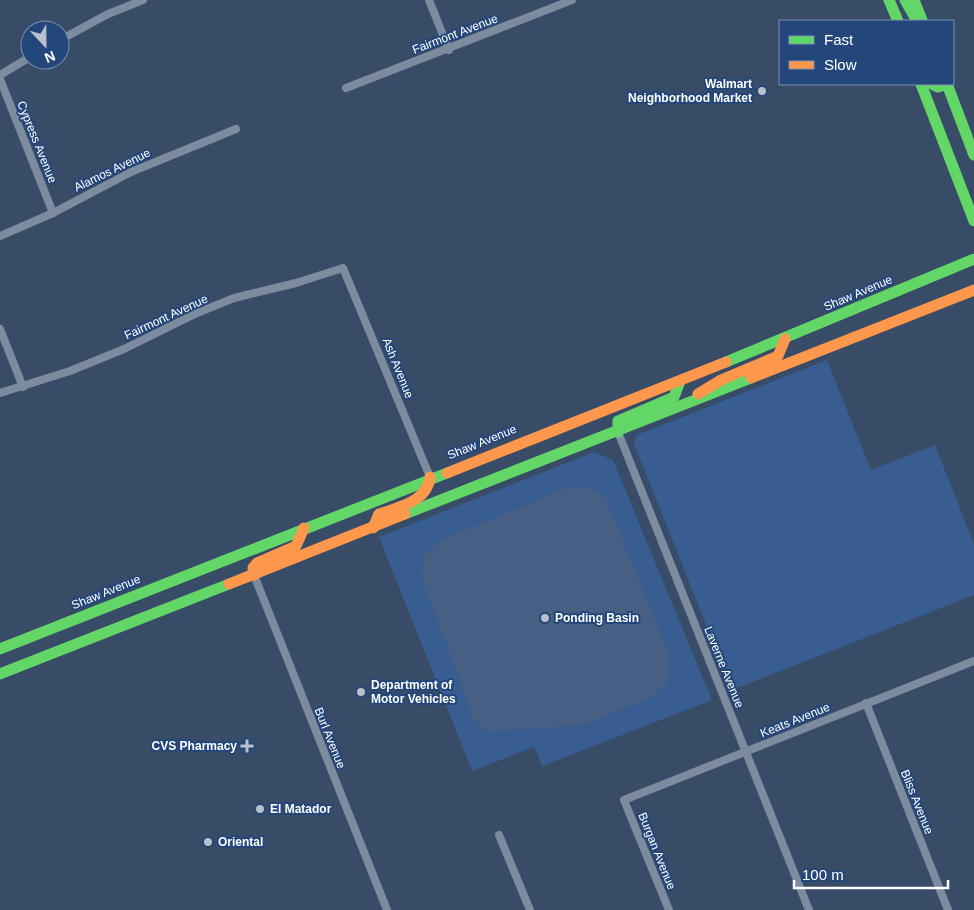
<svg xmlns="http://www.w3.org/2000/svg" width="974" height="910" font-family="Arial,sans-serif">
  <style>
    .green { fill: #385d91 }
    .water { fill: #465f83 }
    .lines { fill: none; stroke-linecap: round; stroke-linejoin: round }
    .street { stroke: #7c8b9e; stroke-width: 8 }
    .fast { stroke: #63d668; stroke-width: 11 }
    .slow { stroke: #ff974d; stroke-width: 11 }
    .poi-dot { fill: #b9c0ca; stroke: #24477b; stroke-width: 2 }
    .labels { text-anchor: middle; stroke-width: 4; stroke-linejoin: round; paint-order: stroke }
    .street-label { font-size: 12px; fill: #fff; stroke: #24477b }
    .poi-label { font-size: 12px; font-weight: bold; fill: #fff; stroke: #24477b; text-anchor: start }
  </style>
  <rect width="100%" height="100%" fill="#384b67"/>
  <!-- green -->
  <g class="green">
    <polygon points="827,360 871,470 935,445 974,544 974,595 732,690 634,444 637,435"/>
    <polygon points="594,452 613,460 712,700 542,766 534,747 472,771 379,537"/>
  </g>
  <!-- water -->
  <polygon class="water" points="569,487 593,489 606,499 668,651 667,685 650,698 583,725 485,732 474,720 421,576 423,557 444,539"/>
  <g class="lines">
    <!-- street -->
    <g class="street">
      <polyline points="429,0 449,50"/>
      <polyline points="60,40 108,14 143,0"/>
      <polyline points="0,75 30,57"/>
      <polyline points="0,79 53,213"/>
      <polyline points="346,88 572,0"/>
      <polyline points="0,236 53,213 131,172 236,129"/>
      <polyline points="0,329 23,387"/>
      <polyline points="0,393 70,371 124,349 197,313 234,298 296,283 343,268 430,477"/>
      <polyline points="618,432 809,910"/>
      <polyline points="254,575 387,910"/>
      <polyline points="866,703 948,910"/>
      <polyline points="499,835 530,910"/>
      <polyline points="669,910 624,800 974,661"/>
    </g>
    <!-- fast -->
    <g class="fast">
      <polyline points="889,0 898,21"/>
      <polyline points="905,0 917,21"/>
      <polyline points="914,0 922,20"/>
      <polyline points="921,84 974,221"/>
      <polyline points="932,84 938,87 947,84"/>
      <polyline points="947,84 974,155"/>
      <polyline points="726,362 974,259"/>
      <polyline points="618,432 618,421 674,397 680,381"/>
      <polyline points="405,514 751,378"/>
      <polyline points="0,649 447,473"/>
      <polyline points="0,674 229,584"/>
    </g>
    <!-- slow -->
    <g class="slow">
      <polyline points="751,378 974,290"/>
      <polyline points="698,394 721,380 778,356 785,339"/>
      <polyline points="447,473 726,362"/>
      <path d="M373 528 379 514C399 507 427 502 430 477"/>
      <polyline points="254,575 253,568 257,563 296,546 304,528"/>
      <polyline points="229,584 405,514"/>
    </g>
  </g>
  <!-- markers -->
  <g class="poi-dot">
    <circle cx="762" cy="91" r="5"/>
    <circle cx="545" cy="618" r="5"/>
    <circle cx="361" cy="692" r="5"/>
    <path d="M244.5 738.5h5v5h5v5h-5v5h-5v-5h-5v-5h5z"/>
    <circle cx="260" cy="809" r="5"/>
    <circle cx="208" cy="842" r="5"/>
  </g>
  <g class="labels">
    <!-- street labels -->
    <g class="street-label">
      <text transform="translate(455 34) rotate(-21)" y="4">Fairmont Avenue</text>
      <text transform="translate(37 142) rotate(68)" y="4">Cypress Avenue</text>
      <text transform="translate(112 170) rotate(-26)" y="4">Alamos Avenue</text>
      <text transform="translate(858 293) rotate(-23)" y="4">Shaw Avenue</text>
      <text transform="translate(166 317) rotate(-25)" y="4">Fairmont Avenue</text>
      <text transform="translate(398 368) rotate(68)" y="4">Ash Avenue</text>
      <text transform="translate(482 442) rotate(-22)" y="4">Shaw Avenue</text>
      <text transform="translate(106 592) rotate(-22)" y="4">Shaw Avenue</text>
      <text transform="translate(724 667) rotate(68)" y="4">Laverne Avenue</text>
      <text transform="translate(795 720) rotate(-22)" y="4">Keats Avenue</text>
      <text transform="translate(330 738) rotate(68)" y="4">Burl Avenue</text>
      <text transform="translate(917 802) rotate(68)" y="4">Bliss Avenue</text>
      <text transform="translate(657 851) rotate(68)" y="4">Burgan Avenue</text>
    </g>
    <!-- poi labels -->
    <g class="poi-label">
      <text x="752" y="88" text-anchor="end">Walmart<tspan x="752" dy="14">Neighborhood Market</tspan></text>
      <text x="555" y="622">Ponding Basin</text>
      <text x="371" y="689">Department of<tspan x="371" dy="14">Motor Vehicles</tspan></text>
      <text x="237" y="750" text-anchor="end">CVS Pharmacy</text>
      <text x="270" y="813">El Matador</text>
      <text x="218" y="846">Oriental</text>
    </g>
  </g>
  <!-- legend -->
  <rect x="779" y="20" width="175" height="65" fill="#24477b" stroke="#7c91b0"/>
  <rect x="789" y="36" width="25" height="8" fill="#63d668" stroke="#7c91b0"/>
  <text x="824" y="45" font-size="15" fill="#ffffff">Fast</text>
  <rect x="789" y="61" width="25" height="8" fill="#ff974d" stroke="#7c91b0"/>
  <text x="824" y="70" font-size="15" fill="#ffffff">Slow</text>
  <!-- north arrow -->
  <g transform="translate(45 45) rotate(158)"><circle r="24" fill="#24477b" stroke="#7c91b0"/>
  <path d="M0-4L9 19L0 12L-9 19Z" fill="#b9c0ca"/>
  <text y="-8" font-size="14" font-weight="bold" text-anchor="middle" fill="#ffffff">N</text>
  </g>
  <!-- scale -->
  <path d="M794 880v8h154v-8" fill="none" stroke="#ffffff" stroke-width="2.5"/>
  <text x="802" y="880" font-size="15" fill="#ffffff" stroke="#24477b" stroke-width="4" paint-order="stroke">100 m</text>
</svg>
